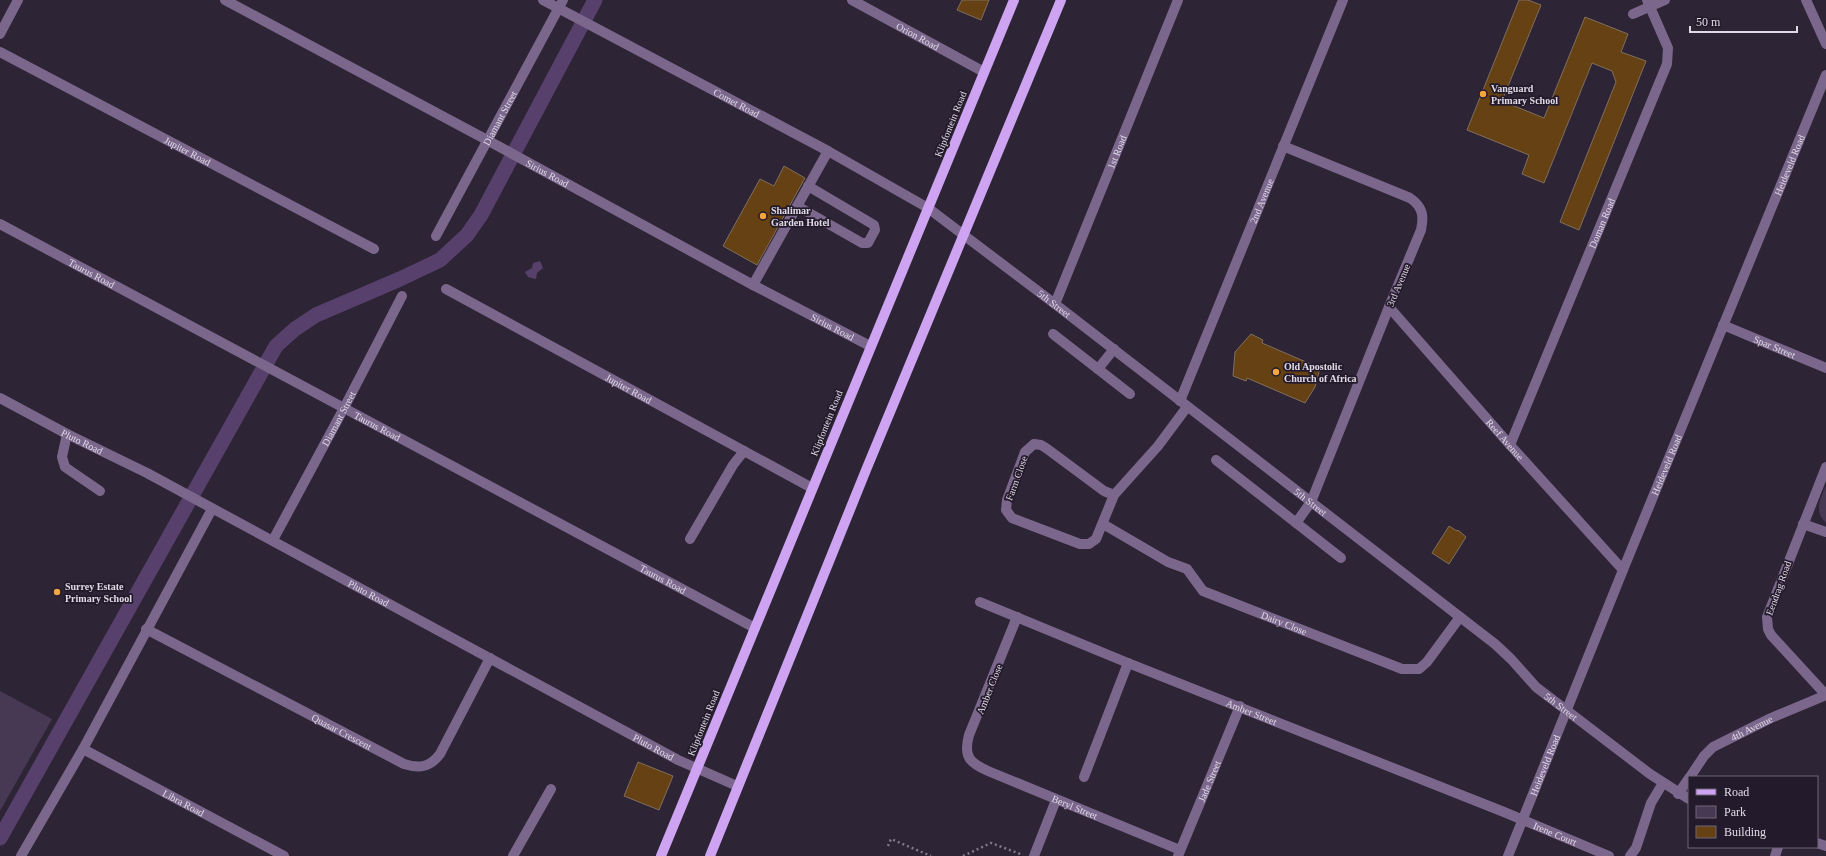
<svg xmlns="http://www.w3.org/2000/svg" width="1826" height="856" font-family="'Times New Roman',serif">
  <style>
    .green { fill: #473854 }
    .water { fill: #58406c }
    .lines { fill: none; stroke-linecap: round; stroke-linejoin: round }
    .canal { stroke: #58406c; stroke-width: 15 }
    .building { fill: #654113; stroke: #806f5d }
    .path { stroke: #817a89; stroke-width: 2.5; stroke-dasharray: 2 3; stroke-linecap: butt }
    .minor { stroke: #7b678c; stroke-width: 10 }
    .major { stroke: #cea4f2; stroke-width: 10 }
    .poi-dot { fill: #f2a541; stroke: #231a2b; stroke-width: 1.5 }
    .labels { text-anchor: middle; stroke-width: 3.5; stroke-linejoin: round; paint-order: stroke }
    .street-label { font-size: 10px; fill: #e0dae6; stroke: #231a2b }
    .poi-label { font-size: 10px; font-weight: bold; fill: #e0dae6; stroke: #231a2b; text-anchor: start }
  </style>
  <rect width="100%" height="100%" fill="#2d2435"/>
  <!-- green -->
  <g class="green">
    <path d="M1826 485V523C1813 511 1821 498 1826 485Z"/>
    <polygon points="0,691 52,719 0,811"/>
  </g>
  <!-- water -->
  <polygon class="water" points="540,261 543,268 537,273 536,279 528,277 525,272 532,268 533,263"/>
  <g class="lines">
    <!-- canal -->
    <polyline class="canal" points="0,838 276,346 295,329 316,315 400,279 440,260 467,235 481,215 595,0"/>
  </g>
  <!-- building -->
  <g class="building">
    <polygon points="962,0 989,0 981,20 957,10"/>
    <polygon points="1519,0 1528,0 1541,5 1502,101 1544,118 1585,17 1628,34 1621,52 1646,61 1579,230 1560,222 1616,82 1612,71 1592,63 1544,183 1522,174 1529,155 1467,130"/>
    <polygon points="784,166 805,178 757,265 723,246 760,179 774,186"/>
    <polygon points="1251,334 1263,340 1262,343 1320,368 1315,387 1305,403 1247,378 1246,381 1233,376 1235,352"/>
    <polygon points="1449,526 1457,531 1458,530 1466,537 1449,564 1432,553"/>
    <polygon points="638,762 673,776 659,810 624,796"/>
  </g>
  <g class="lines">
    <!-- path -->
    <g class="path">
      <polyline points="888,846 891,839 931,856"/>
      <polyline points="963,856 991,843 1023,855"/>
    </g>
    <!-- minor -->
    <g class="minor">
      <path id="s1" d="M225 0 487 140 753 285 870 346"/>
      <path id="s2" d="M543 0 828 151 928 208 1055 304 1495 644 1511 659 1536 687 1650 774 1689 799"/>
      <path id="s3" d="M852 0 984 72"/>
      <polyline points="1806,0 1826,44"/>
      <polyline points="1633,14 1665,0"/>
      <polyline points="0,34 18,0"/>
      <path id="s4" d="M0 52 374 249"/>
      <path d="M1283 146 1410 198C1423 207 1424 216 1421 230L1389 307 1311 502 1296 523"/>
      <polyline points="797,206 862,243 868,243 875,230 874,225 808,186"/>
      <path id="s5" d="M0 224 755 628"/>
      <path id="s6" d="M436 236 563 0"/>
      <polyline points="753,285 828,151"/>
      <path id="s7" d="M446 289 812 488"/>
      <path id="s8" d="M1055 304 1178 0"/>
      <path id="s9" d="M1389 307 1510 445 1623 570"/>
      <path id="s10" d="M1723 325 1826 368"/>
      <polyline points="1053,334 1130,394"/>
      <polyline points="1098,369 1114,349"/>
      <path id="s11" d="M0 398 67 434 147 473 678 760 737 786"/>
      <path id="s12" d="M1180 401 1343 0"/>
      <polyline points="67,434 62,457 65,467 100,491"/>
      <path id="s13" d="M1510 445 1667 64 1668 48 1647 0"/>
      <polyline points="1216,460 1341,558"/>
      <polyline points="1826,467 1767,617 1768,629 1771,635 1826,695"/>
      <polyline points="1114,495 1104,491 1046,448 1041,445 1034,444 1025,452 1007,500 1006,510 1012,518 1080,544 1089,544 1096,539 1114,495 1158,446 1187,407"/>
      <path id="s14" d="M1103 524 1168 562 1187 569 1203 591 1402 669H1419L1427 662 1460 617"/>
      <polyline points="1803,524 1826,532"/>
      <polyline points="690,539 733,465 744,451"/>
      <path id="s15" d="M273 540 344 408 402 296"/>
      <path id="s16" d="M980 602 1128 663 1504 812 1609 856"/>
      <path id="s17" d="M1017 617 969 735C963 757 970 763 988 771L1180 850"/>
      <path id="s18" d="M146 629 404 764C420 769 430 767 440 754L490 658"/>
      <path id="s19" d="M83 749 284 856"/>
      <polyline points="1084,777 1128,663"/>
      <path id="s20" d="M1690 777 1704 756 1713 747 1771 718 1826 695"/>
      <polyline points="1678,794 1689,778"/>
      <polyline points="1817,843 1826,846"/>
      <polyline points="21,856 83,749 212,509"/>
      <polyline points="513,856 551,789"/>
      <polyline points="1034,856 1056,800"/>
      <path id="s21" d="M1178 856 1240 706"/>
      <path id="s22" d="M1508 856 1623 570 1826 75"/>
      <polyline points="1630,856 1636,848 1651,803 1663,783"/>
      <polyline points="1775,856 1778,847"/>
    </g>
    <!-- major -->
    <g class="major">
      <polyline points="661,856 1014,0"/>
      <polyline points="710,856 866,470 1061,0"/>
    </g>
  </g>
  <!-- markers -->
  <g class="poi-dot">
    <circle cx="1483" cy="94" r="4"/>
    <circle cx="763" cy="216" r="4"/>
    <circle cx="1276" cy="372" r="4"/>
    <circle cx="57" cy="592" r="4"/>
  </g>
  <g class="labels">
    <!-- street labels -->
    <g class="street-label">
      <text dy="4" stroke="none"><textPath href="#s3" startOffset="75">Orion Road</textPath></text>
      <text dy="4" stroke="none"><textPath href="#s2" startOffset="219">Comet Road</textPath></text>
      <text dy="4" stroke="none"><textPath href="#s6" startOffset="134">Diamant Street</textPath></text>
      <text transform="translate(950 124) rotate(-68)" y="4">Klipfontein Road</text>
      <text dy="4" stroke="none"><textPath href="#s4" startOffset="212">Jupiter Road</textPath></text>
      <text dy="4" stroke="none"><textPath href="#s8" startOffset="164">1st Road</textPath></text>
      <text dy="4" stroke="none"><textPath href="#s22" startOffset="746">Heideveld Road</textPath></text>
      <text dy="4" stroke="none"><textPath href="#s1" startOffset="366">Sirius Road</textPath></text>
      <text dy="4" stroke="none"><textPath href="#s12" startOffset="216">2nd Avenue</textPath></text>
      <text dy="4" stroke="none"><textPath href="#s13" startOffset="240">Doman Road</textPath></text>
      <text dy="4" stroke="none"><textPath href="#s5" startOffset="104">Taurus Road</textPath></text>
      <text transform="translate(1398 285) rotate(-67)" y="4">3rd Avenue</text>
      <text dy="4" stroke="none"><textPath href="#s2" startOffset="596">5th Street</textPath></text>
      <text dy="4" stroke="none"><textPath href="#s1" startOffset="690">Sirius Road</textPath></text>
      <text dy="4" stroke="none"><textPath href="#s10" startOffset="56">Spar Street</textPath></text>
      <text dy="4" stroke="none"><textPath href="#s7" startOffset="208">Jupiter Road</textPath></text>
      <text dy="4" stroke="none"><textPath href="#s15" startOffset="138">Diamant Street</textPath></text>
      <text transform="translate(826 423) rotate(-68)" y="4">Klipfontein Road</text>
      <text dy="4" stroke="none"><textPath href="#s5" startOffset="428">Taurus Road</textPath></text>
      <text dy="4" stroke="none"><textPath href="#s9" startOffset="176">Reef Avenue</textPath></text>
      <text dy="4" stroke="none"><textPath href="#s11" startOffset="93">Pluto Road</textPath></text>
      <text dy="4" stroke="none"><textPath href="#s22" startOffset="422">Heideveld Road</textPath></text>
      <text transform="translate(1016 478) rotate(-70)" y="4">Farm Close</text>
      <text dy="4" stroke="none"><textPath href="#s2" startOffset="920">5th Street</textPath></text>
      <text dy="4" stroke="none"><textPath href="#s5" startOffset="752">Taurus Road</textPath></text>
      <text transform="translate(1778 588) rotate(-70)" y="4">Eendrag Road</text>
      <text dy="4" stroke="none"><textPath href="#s11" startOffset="417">Pluto Road</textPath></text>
      <text dy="4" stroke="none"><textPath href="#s14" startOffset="210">Dairy Close</textPath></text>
      <text transform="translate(989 689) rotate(-68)" y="4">Amber Close</text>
      <text dy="4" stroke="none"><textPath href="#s2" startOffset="1244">5th Street</textPath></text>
      <text dy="4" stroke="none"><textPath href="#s16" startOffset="293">Amber Street</textPath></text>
      <text transform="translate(703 723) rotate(-68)" y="4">Klipfontein Road</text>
      <text dy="4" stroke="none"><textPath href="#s20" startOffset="81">4th Avenue</textPath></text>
      <text dy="4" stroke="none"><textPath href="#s18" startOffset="221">Quasar Crescent</textPath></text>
      <text dy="4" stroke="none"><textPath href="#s11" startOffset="741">Pluto Road</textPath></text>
      <text dy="4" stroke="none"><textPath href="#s22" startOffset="98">Heideveld Road</textPath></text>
      <text dy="4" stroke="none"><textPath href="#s21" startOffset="81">Jade Street</textPath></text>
      <text dy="4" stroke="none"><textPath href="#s19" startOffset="114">Libra Road</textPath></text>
      <text dy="4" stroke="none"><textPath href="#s17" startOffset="268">Beryl Street</textPath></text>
      <text dy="4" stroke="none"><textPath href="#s16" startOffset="620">Irene Court</textPath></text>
    </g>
    <!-- poi labels -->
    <g class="poi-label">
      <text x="1491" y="92">Vanguard<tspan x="1491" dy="12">Primary School</tspan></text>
      <text x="771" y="214">Shalimar<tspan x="771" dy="12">Garden Hotel</tspan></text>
      <text x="1284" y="370">Old Apostolic<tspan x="1284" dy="12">Church of Africa</tspan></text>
      <text x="65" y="590">Surrey Estate<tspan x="65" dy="12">Primary School</tspan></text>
    </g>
  </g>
  <!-- legend -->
  <rect x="1688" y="776" width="130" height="72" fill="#231a2b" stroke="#6f6776"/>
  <rect x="1696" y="789" width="20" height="6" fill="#cea4f2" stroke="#6f6776"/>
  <text x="1724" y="796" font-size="12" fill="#e0dae6">Road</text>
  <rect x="1696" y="806" width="20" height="12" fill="#473854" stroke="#6f6776"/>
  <text x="1724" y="816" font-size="12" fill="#e0dae6">Park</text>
  <rect x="1696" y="826" width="20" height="12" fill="#654113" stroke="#6f6776"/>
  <text x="1724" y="836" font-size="12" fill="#e0dae6">Building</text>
  <!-- scale -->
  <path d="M1690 26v6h107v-6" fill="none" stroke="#e0dae6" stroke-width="2"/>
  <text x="1696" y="26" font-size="12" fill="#e0dae6" stroke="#231a2b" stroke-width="3" paint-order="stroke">50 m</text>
</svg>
